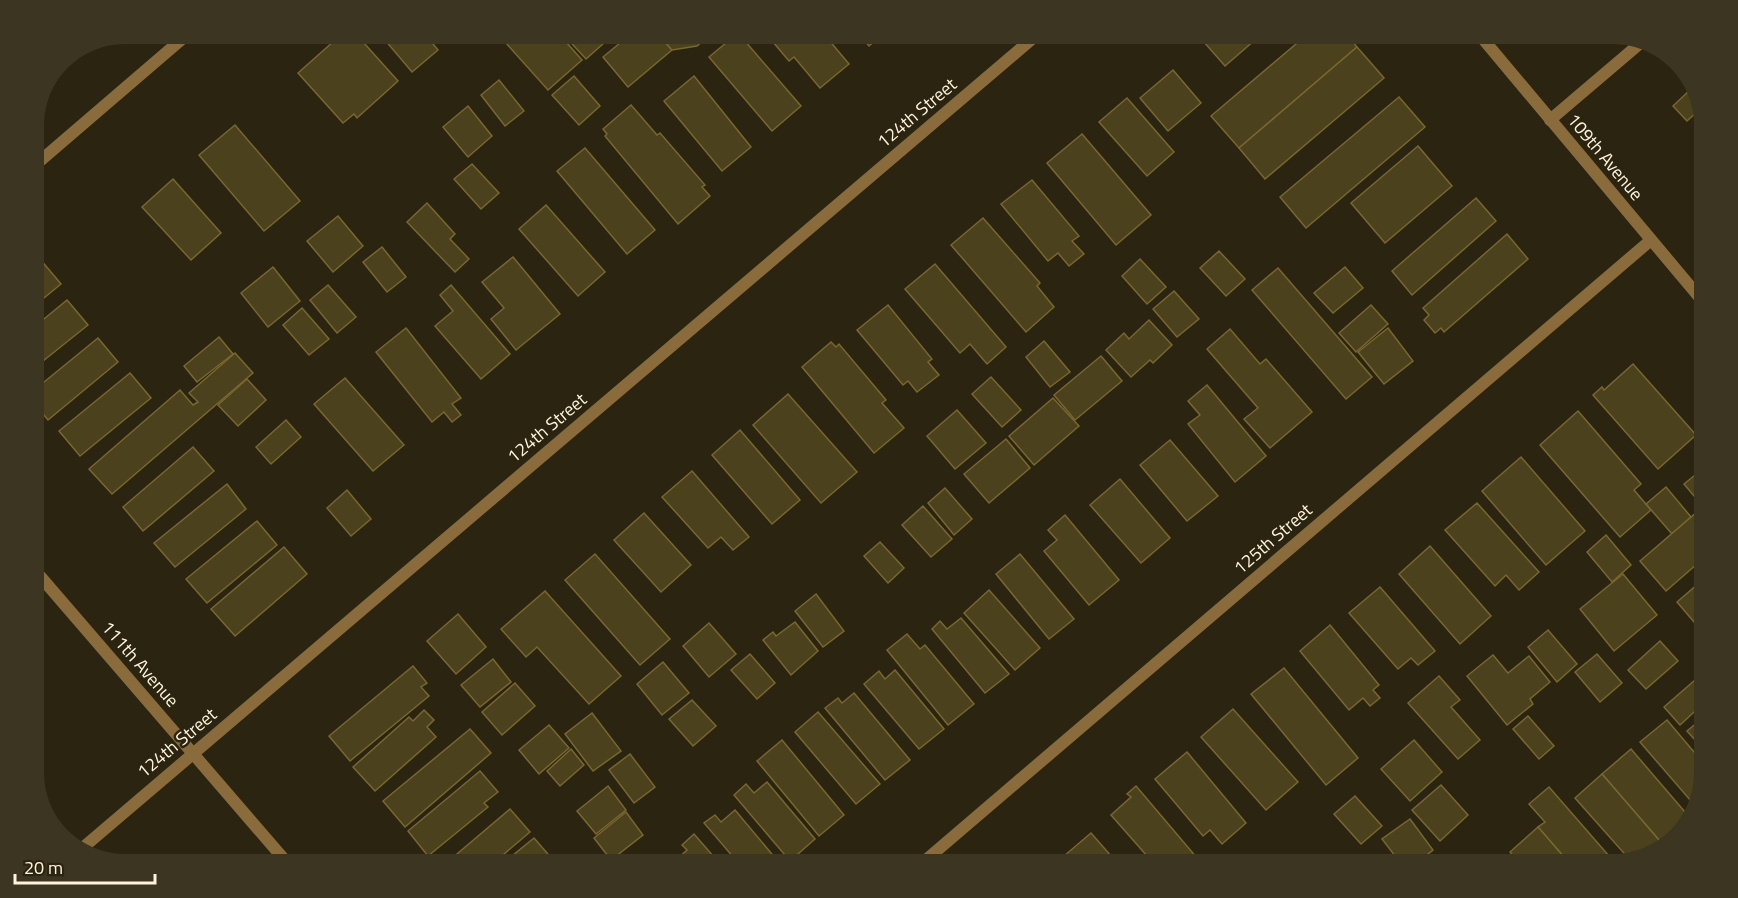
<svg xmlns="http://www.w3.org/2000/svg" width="1738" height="898" font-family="'Titillium Web',sans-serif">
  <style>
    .building { fill: #4c411d; stroke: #78672f; stroke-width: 1.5 }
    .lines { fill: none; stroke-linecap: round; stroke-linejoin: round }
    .street { stroke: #8a6c3c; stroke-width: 12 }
    .labels { text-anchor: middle; stroke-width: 5; stroke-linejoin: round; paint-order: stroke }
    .street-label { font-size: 18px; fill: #fff4db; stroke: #2b2411 }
  </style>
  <rect width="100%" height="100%" fill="#2b2411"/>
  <!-- building -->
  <g class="building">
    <polygon points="343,33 355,33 398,81 357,118 354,114 343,123 298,73"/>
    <polygon points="379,33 424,33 438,50 412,72"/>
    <polygon points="445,33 459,33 451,40"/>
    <polygon points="497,33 558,33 582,60 548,90"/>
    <polygon points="562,33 594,33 604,43 586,59"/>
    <polygon points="632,33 657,33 672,50 628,87 603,57"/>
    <polygon points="657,33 712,33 697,46 672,50"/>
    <polygon points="738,33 801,106 772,131 709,57"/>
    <polygon points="783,33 823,33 849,64 820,88 794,57 789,61 773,42"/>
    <polygon points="858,33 884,33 869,46"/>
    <polygon points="1196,33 1263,33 1225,66"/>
    <polygon points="1309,33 1345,33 1357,47 1239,148 1211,116"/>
    <polygon points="1357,47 1384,78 1265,179 1239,148"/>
    <polygon points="1173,70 1201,103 1168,131 1140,98"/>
    <polygon points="574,76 600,106 579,125 552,95"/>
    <polygon points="694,76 751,147 722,171 664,101"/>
    <polygon points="499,80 524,111 505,126 481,95"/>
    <polygon points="1694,86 1704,115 1699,110 1687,121 1673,106"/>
    <polygon points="1399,97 1425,127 1306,228 1280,197"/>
    <polygon points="1127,98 1174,152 1147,176 1099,122"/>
    <polygon points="631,105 657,135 660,133 705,185 702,187 710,196 678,224 605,136 607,134 603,129"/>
    <polygon points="468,106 492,136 468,157 443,127"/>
    <polygon points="235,125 300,201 264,231 199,155"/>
    <polygon points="1082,134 1151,215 1116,245 1047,163"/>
    <polygon points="1418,146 1452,186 1385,243 1351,203"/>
    <polygon points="585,148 655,230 627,254 557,171"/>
    <polygon points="472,164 499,193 481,209 454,179"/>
    <polygon points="173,179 221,233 191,260 142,207"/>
    <polygon points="1032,180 1079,236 1072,241 1084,254 1069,266 1058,253 1048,261 1001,204"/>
    <polygon points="1476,198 1496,221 1412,295 1392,271"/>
    <polygon points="427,203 455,234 450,239 469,259 455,272 407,222"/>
    <polygon points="546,205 605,272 578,296 519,229"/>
    <polygon points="338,216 363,246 333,272 307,241"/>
    <polygon points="983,218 1040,283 1037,286 1054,307 1026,332 951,245"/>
    <polygon points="1507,234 1528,259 1444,332 1441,328 1435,333 1424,320 1429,315 1423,308"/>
    <polygon points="382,247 406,277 387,292 363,262"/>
    <polygon points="1219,251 1245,279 1226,296 1200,268"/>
    <polygon points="513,257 560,314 516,350 491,319 504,308 482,282"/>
    <polygon points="40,259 61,284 33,307 33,264"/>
    <polygon points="1140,259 1166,287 1147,304 1122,276"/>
    <polygon points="935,264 1006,347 987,364 970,344 960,353 905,289"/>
    <polygon points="273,267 300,301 268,327 241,293"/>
    <polygon points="1345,267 1363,288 1333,313 1314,293"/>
    <polygon points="1278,268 1372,377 1346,399 1252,290"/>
    <polygon points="328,285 356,317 337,333 310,300"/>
    <polygon points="451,285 510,354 481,379 435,326 453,311 440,295"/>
    <polygon points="1174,291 1199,319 1177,337 1153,309"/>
    <polygon points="67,300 88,325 33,369 33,328"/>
    <polygon points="888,305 932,359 928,362 939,375 917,392 908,381 903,385 857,330"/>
    <polygon points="1371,305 1388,324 1356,352 1339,333"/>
    <polygon points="302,308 329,339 309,355 283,325"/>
    <polygon points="1149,320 1172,345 1153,363 1150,360 1131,377 1106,350 1124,333 1129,339"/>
    <polygon points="406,328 461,398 452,404 461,415 452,422 444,412 432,422 376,352"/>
    <polygon points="1388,328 1413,361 1384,384 1358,352"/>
    <polygon points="1230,329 1260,364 1266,359 1312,412 1270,448 1244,419 1258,408 1207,349"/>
    <polygon points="219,337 233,354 197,382 184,366"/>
    <polygon points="98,338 118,362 48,420 33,402 33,391"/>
    <polygon points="1044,341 1070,372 1050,387 1026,357"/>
    <polygon points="831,342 836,347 839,344 886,400 882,403 904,428 874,453 802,367"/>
    <polygon points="235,353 253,373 112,494 89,469 180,390 193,405 198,402 189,393"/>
    <polygon points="1101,356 1122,381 1075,420 1054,395"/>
    <polygon points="1633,364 1696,435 1658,469 1593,395 1602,387 1604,390"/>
    <polygon points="130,373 151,398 80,456 59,431"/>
    <polygon points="991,377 1021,410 1002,427 972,394"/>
    <polygon points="345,378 404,445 373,471 314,404"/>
    <polygon points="247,379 266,400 238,426 218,405"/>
    <polygon points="1207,385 1266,456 1235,482 1188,424 1200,415 1188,401"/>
    <polygon points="788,394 857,472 821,503 753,425"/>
    <polygon points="1053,398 1079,426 1034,465 1009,436"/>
    <polygon points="957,410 986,443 955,469 927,436"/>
    <polygon points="1578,411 1641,484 1634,490 1651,510 1620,537 1540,445"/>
    <polygon points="286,420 301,437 271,464 256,447"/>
    <polygon points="740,430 800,500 772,524 712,455"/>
    <polygon points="1006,439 1030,468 989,503 964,474"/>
    <polygon points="1170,440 1218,496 1187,521 1140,465"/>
    <polygon points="193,447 214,471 143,531 123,507"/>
    <polygon points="1521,457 1585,531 1546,565 1482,491"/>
    <polygon points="1705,467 1705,500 1700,503 1684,484"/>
    <polygon points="692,471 749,537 733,550 721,537 708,548 662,497"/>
    <polygon points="1120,479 1170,538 1141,563 1090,505"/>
    <polygon points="227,484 246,509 175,567 154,543"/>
    <polygon points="1666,487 1691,517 1672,534 1646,504"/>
    <polygon points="945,488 972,519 954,535 928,503"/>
    <polygon points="347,490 371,519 351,536 327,508"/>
    <polygon points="1477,503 1539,572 1519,590 1506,575 1495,586 1445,530"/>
    <polygon points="1705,505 1705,557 1666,591 1640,561"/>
    <polygon points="923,506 952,539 931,557 902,525"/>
    <polygon points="644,513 691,565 661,592 614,540"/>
    <polygon points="1065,515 1119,580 1089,605 1044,551 1057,540 1048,530"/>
    <polygon points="257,521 277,545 207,603 186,579"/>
    <polygon points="1606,535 1631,565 1612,582 1587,552"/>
    <polygon points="880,542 904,568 888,583 864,556"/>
    <polygon points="1430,546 1491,616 1460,644 1399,574"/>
    <polygon points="284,547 307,574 235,636 211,609"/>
    <polygon points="595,554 670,639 640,665 565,580"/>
    <polygon points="1020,554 1074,619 1049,639 996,574"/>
    <polygon points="1623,574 1657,615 1614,651 1580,609"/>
    <polygon points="1705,578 1705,625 1700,629 1677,602"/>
    <polygon points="1380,587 1435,651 1418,665 1411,658 1398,669 1349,613"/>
    <polygon points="989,590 1040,648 1015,670 964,613"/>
    <polygon points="545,591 621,676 589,704 537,647 526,657 501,629"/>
    <polygon points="816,594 844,631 823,647 795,611"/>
    <polygon points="458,614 486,647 456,674 427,641"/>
    <polygon points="961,618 1009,674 985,693 932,629 940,621 947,629"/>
    <polygon points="795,622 818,651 791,675 763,640 773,632 776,636"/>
    <polygon points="709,623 736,654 709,677 683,646"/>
    <polygon points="1330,625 1379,685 1373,690 1380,698 1370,706 1363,698 1349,710 1300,651"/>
    <polygon points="1548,630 1577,664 1557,682 1528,647"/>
    <polygon points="907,634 920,649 925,645 974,704 948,725 887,650"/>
    <polygon points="1660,641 1678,661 1646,689 1628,670"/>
    <polygon points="750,654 775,683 757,699 731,670"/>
    <polygon points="1597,654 1622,683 1600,702 1575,672"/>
    <polygon points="1493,655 1508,673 1529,656 1550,682 1530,699 1533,704 1507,725 1467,676"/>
    <polygon points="493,659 511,682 480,707 461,685"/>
    <polygon points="663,662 689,693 662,715 637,684"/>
    <polygon points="413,666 427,683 421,687 429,696 350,761 329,736"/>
    <polygon points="1284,668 1358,758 1326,785 1251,694"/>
    <polygon points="895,670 944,729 919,749 864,684 879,671 885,679"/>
    <polygon points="1439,676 1460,700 1451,707 1480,740 1458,759 1408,703"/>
    <polygon points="1695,680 1705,691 1705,702 1680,725 1664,707"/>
    <polygon points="515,683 535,706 502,735 482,712"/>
    <polygon points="854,693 910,760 885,780 825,708 838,698 842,703"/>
    <polygon points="692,700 716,726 693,746 669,719"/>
    <polygon points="1233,709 1298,782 1266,810 1201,737"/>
    <polygon points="424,710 434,720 427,727 436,737 375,791 353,767 409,717 413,721"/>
    <polygon points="818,712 880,784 856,804 795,732"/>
    <polygon points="592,713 621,751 593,771 565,734"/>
    <polygon points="1528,716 1554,746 1539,759 1513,729"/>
    <polygon points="1705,716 1705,751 1687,731"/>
    <polygon points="1667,720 1705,765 1705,773 1697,808 1640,742"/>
    <polygon points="549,725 569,748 539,774 519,750"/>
    <polygon points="470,729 491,753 405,827 383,801"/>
    <polygon points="782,740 844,815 819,836 757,761"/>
    <polygon points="1414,740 1442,772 1410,801 1381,769"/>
    <polygon points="571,749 584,765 560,786 547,771"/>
    <polygon points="1631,749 1691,819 1665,847 1602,774"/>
    <polygon points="1187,752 1246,823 1222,844 1210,830 1203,836 1155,779"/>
    <polygon points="630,754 655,787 634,803 609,770"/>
    <polygon points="480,771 498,792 484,803 488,807 428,856 408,831"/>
    <polygon points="1602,774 1665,847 1661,851 1630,860 1575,798"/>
    <polygon points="767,782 815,839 790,861 734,795 746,784 754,793"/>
    <polygon points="1441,785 1468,815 1440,841 1412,810"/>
    <polygon points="608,786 626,810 596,834 577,811"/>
    <polygon points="1136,786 1203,865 1155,865 1111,815 1131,797 1127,794"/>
    <polygon points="1549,787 1616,864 1571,865 1538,827 1545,822 1529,804"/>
    <polygon points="1355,796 1382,826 1361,844 1334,814"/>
    <polygon points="510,809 530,832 491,865 444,865"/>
    <polygon points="735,810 781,865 740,865 704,823 715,815 721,822"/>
    <polygon points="626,812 643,835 611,860 594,838"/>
    <polygon points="1410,819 1433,850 1414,865 1402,865 1382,839"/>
    <polygon points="1538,827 1571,865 1521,865 1510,852"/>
    <polygon points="1091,833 1119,865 1071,865 1064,856"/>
    <polygon points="694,834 721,865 678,865 675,861 687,850 682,845"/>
    <polygon points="534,838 553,860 547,865 501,865"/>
    <polygon points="658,856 665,865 647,865"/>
  </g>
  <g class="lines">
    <!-- street -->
    <g class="street">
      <polyline points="1478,33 1705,304"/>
      <polyline points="1550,120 1644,40"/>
      <polyline points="33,167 189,33"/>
      <polyline points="33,568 289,865"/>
      <polyline points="79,851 1039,33"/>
      <polyline points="920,865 1651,240"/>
    </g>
  </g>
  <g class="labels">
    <!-- street labels -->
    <g class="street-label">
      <text transform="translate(917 113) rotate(-40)" y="6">124th Street</text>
      <text transform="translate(1605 157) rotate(50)" y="6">109th Avenue</text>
      <text transform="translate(547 428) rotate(-40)" y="6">124th Street</text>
      <text transform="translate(1273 539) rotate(-41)" y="6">125th Street</text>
      <text transform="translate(140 664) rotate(49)" y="6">111th Avenue</text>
      <text transform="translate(177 743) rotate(-40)" y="6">124th Street</text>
    </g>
  </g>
  <!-- crop -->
  <path d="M0 0H1738V898H0ZM125 44H1613A81 81 0 0 1 1694 125V773A81 81 0 0 1 1613 854H125A81 81 0 0 1 44 773V125A81 81 0 0 1 125 44Z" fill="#3c3521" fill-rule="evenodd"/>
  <!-- scale -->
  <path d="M15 874v9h140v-9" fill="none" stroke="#fff4db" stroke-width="3"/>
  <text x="24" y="874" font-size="18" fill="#fff4db" stroke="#2b2411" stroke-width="4.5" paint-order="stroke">20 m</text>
</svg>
